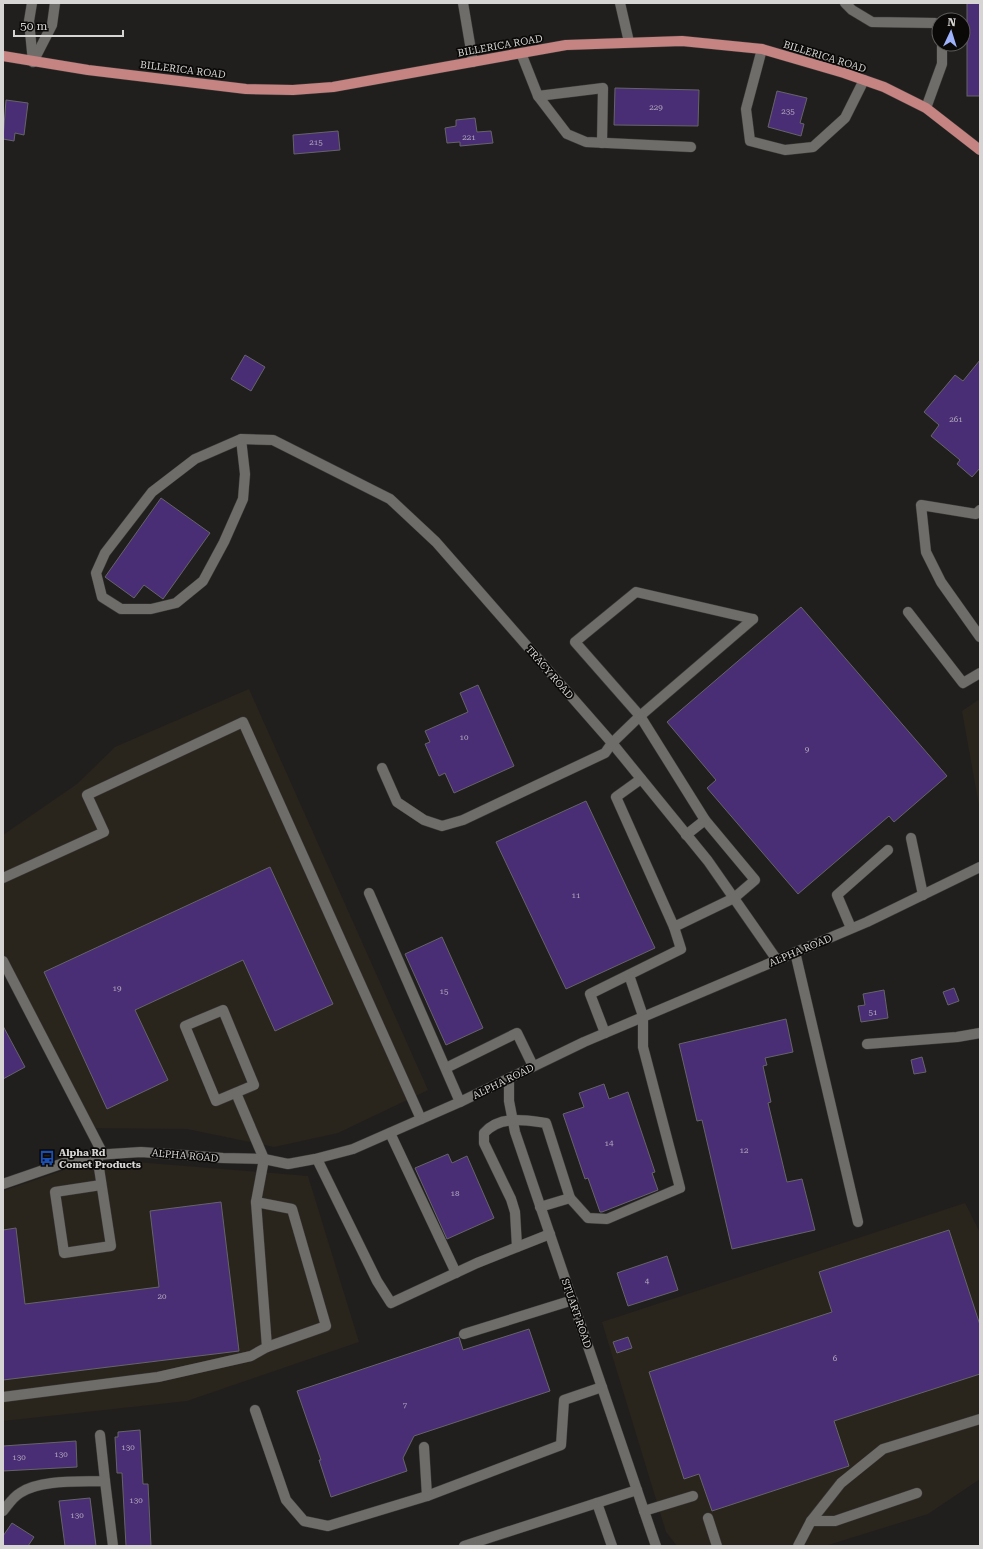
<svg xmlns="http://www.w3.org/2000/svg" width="983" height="1549" font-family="'Roboto Serif',serif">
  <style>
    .built { fill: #29241c }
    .building { fill: #4a2e75; stroke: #656468 }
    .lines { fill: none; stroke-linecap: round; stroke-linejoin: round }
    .minor-casing { stroke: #3b3a38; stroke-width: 11 }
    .major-casing { stroke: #3b3a38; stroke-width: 11 }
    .minor { stroke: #6f6d6a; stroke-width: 10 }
    .major { stroke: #c58481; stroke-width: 10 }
    .labels { text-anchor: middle; stroke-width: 3.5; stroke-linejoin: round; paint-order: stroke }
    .number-label { font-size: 8px; fill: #b3abbc }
    .street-label { font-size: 10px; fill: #d6d5d3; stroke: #0a0908 }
    .poi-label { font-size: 10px; font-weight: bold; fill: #d6d5d3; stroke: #0a0908; text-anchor: start }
  </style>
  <rect width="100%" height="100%" fill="#211f1d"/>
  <!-- built -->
  <g class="built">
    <polygon points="249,689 428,1090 338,1133 274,1147 187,1129 88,1128 3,965 3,835 77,784 115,747"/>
    <polygon points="980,699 980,811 962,711"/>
    <polygon points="123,1161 308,1176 359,1342 187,1401 3,1421 3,1191 76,1166"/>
    <polygon points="965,1203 980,1233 980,1479 928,1514 825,1546 677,1546 666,1532 602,1322"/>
  </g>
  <!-- building -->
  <g class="building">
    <rect x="967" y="3" width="13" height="93"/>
    <polygon points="615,88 699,90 698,126 614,125"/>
    <polygon points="777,91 807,98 800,123 804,124 801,136 768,127"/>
    <polygon points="6,100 28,103 24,135 15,133 14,141 3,139"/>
    <polygon points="475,118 477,132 491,131 493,143 460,146 460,142 447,143 445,128 456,126 456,120"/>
    <polygon points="338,131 340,150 294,154 293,135"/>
    <polygon points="245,355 265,367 251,391 231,379"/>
    <polygon points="980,360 980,468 972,477 957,464 960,460 931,436 939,425 924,412 955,375 963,381"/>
    <polygon points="161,498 210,533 163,599 144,585 134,598 105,577"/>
    <polygon points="801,607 947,776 894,822 889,816 798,894 707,788 716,780 667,722"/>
    <polygon points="478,685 514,766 454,793 445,773 439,776 425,744 430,742 425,731 468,712 460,693"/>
    <polygon points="586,801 655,948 566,989 496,842"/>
    <polygon points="270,867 333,1004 275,1031 243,960 135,1010 168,1080 107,1109 44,972"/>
    <polygon points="442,937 483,1028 446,1045 405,954"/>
    <polygon points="954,988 959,1001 948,1005 943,992"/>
    <polygon points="884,990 888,1018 861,1022 858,1006 865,1005 863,994"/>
    <polygon points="786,1019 793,1052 765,1058 767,1065 763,1066 771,1102 768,1103 787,1182 802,1179 815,1230 732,1249 702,1120 697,1121 679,1044"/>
    <polygon points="3,1026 25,1067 3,1079"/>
    <polygon points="922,1057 926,1072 914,1074 911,1060"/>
    <polygon points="604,1084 609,1099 628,1092 655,1172 652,1173 658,1190 602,1212 600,1212 588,1178 585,1179 563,1114 584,1107 579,1093"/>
    <polygon points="448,1154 452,1163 467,1156 494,1218 447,1239 415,1168"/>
    <polygon points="221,1202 239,1351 3,1380 3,1230 16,1228 25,1304 159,1287 150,1211"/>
    <polygon points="949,1230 980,1325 980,1374 834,1421 849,1466 712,1511 699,1474 684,1479 649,1372 832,1312 819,1272"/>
    <polygon points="667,1256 678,1290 628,1306 617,1273"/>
    <polygon points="529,1329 550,1391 414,1436 403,1458 407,1471 331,1497 319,1460 321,1460 297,1391 459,1337 463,1350"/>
    <polygon points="628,1337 632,1348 617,1353 613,1342"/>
    <polygon points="140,1430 143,1484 148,1484 151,1546 126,1546 122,1473 117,1473 115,1437 118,1437 118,1432"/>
    <polygon points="76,1441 77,1467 3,1471 3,1446"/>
    <polygon points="90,1498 96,1546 65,1546 59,1501"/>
    <polygon points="12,1523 34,1537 28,1546 3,1546 3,1536"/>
  </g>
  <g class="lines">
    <defs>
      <g id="minor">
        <polyline points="32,3 29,21 33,62"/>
        <polyline points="463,3 473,62"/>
        <polyline points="620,3 629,42"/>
        <polyline points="845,3 852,10 872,22 935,23 939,27"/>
        <polyline points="762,49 746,109 750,141 785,150 813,147 845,118 864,80"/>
        <polyline points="521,53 538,96 567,134 586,142 691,147"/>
        <polyline points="33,62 52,25 55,3"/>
        <polyline points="538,96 603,88 602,143"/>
        <polyline points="926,108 942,64 942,44"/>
        <polyline points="241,439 245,474 243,499 224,542 203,581 176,603 151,609 121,609 102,597 96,573 105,553 152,492 195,459 241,439 273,440 390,499 436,542 612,743 708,861 777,960"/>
        <polyline points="980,510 976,514 921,505 926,552 941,582 980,637"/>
        <polyline points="908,612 963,683 980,673"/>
        <polyline points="382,768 397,802 424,820 442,826 463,820 605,753 612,743 640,716 753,619"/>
        <polyline points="641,779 616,797 674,927 734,898 755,880 705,820 640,716 575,642 636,592 753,619"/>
        <polyline points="686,835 705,820"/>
        <polyline points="911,838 923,895"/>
        <polyline points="3,878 104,832 87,795 243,722 421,1119"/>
        <polyline points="369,893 460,1102"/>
        <polyline points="851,928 837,895 888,850"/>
        <polyline points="795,952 858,1222"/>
        <polyline points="3,961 103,1154"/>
        <polygon points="223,1010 254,1085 216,1101 185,1026"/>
        <polyline points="605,1033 590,994 681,949 674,927"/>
        <polyline points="867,1044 957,1037 980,1033"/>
        <polyline points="446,1068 517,1033 533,1066"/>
        <polyline points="509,1078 509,1101 515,1132 656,1546"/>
        <polyline points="390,1133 456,1273"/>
        <polyline points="97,1155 111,1246 64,1253 55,1192 101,1185"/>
        <polyline points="317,1159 377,1281 391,1303 477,1263 550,1234"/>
        <polyline points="3,1184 84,1156 110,1154 141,1152 223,1158 264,1159 288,1164 315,1159 353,1149 460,1102 584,1042 867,922 980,867"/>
        <polyline points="570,1198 588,1218 607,1219 680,1188 643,1047 643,1016 629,975"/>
        <polyline points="256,1202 292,1209 326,1326 267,1347"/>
        <path d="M517 1247 515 1212 511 1199 484 1143V1133C500 1115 524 1120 546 1123L570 1198 540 1207"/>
        <polyline points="464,1334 573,1300"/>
        <polyline points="3,1397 158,1377 251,1356 267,1347 256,1202 264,1159 236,1093"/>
        <polyline points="255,1410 286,1500 304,1521 328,1526 427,1496 561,1445 564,1400 602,1387"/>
        <polyline points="100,1435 105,1481"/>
        <polyline points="424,1447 427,1496"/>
        <polyline points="597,1503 612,1546"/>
        <path d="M3 1511C8 1505 13 1497 20 1493 40 1479 81 1482 105 1481L113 1546"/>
        <polyline points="644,1511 693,1496"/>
        <polyline points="708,1518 717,1546"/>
        <polyline points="811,1521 835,1521 917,1493"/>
        <polyline points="464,1546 637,1490"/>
        <polyline points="798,1546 811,1521 841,1483 883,1449 980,1419"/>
      </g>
      <polyline id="major" points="3,56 88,70 246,89 293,90 333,87 566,45 682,41 762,49 844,73 884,87 926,108 980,150"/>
    </defs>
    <!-- minor casing -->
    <use href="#minor" class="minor-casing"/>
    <!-- major casing -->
    <use href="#major" class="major-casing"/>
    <!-- minor -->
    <use href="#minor" class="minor"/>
    <!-- major -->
    <use href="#major" class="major"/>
  </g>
  <!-- icons -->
  <defs>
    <symbol id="bus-bare" viewBox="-9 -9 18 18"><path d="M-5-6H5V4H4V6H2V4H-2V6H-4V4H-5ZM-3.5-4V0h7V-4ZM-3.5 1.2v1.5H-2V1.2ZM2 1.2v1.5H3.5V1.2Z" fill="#1a4fb4" stroke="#0a0908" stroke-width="2.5" paint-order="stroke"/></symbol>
  </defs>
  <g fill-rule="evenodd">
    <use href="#bus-bare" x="36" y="1147" width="22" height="22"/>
  </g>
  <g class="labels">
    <!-- number labels -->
    <g class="number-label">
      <text x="656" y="110">229</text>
      <text x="788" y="114">235</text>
      <text x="469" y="140">221</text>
      <text x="316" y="145">215</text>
      <text x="956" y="422">261</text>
      <text x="464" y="740">10</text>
      <text x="807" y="752">9</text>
      <text x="576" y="898">11</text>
      <text x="117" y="991">19</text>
      <text x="444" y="994">15</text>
      <text x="873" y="1015">51</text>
      <text x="609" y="1146">14</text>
      <text x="744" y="1153">12</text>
      <text x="455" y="1196">18</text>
      <text x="647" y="1284">4</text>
      <text x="162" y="1299">20</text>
      <text x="835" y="1361">6</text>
      <text x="405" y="1408">7</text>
      <text x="128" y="1450">130</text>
      <text x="61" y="1457">130</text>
      <text x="19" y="1460">130</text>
      <text x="136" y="1503">130</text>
      <text x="77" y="1518">130</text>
    </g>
    <!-- street labels -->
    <g class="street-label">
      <text transform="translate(500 45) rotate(-10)" y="4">BILLERICA ROAD</text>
      <text transform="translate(825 56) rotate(17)" y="4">BILLERICA ROAD</text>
      <text transform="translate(183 69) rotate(7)" y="4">BILLERICA ROAD</text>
      <text transform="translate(550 672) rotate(49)" y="4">TRACY ROAD</text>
      <text transform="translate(800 950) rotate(-23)" y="4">ALPHA ROAD</text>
      <text transform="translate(503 1081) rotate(-26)" y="4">ALPHA ROAD</text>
      <text transform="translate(185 1155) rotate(5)" y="4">ALPHA ROAD</text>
      <text transform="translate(577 1313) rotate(71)" y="4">STUART ROAD</text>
    </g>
    <!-- poi labels -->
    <g class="poi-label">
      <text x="59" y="1156">Alpha Rd<tspan x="59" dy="12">Comet Products</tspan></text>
    </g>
  </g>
  <!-- border -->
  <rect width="983" height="1549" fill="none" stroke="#d6d5d3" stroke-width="8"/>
  <!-- north arrow -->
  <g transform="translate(951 32) rotate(4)"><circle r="19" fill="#0a0908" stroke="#5c5b59"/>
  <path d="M0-3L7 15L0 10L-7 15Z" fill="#9fb3fd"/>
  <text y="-6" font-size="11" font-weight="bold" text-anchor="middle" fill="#d6d5d3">N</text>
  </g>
  <!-- scale -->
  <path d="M14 30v6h109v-6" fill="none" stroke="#d6d5d3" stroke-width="2"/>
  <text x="20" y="30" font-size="12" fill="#d6d5d3" stroke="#0a0908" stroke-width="3" paint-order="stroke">50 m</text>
</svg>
